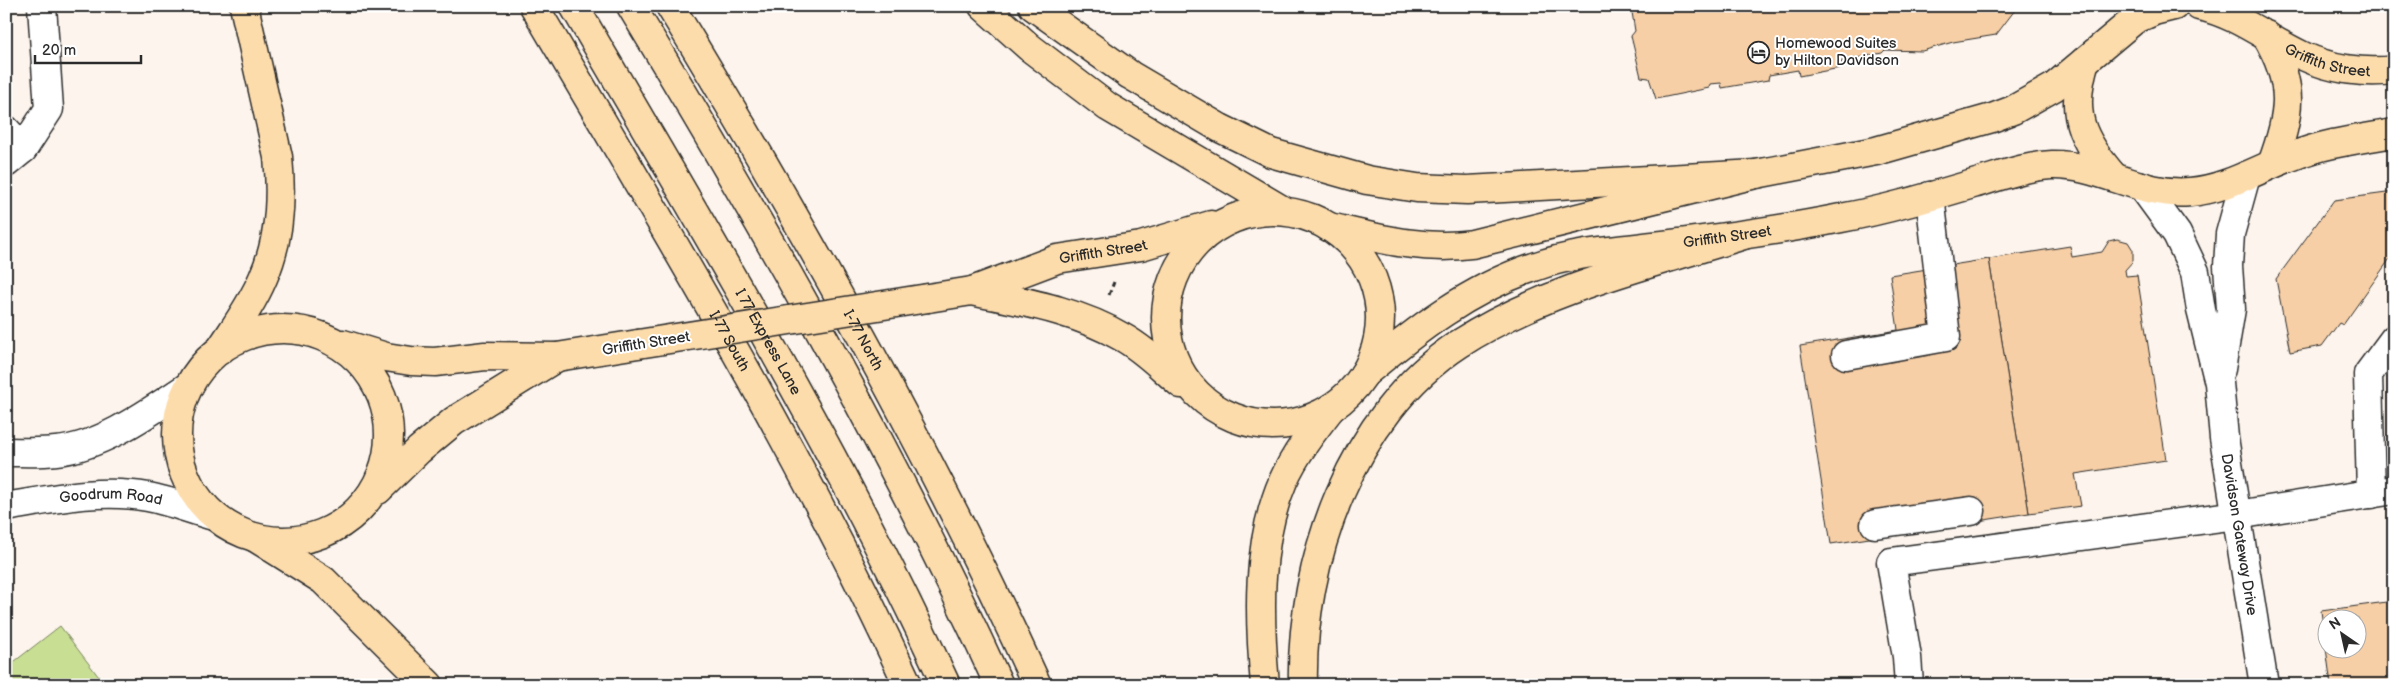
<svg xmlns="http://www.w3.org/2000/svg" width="2400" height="691" font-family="'Balsamiq Sans',sans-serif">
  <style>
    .green { fill: #c8de93; stroke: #7a845f }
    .building { fill: #f7cfa6; stroke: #2b2b2b; fill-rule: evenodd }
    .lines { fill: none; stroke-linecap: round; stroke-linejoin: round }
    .minor-casing { stroke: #2b2b2b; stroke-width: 31 }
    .major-casing { stroke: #2b2b2b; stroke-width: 31 }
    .highway-casing { stroke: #2b2b2b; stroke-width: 31 }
    .path { stroke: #2b2b2b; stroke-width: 3; stroke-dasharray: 5 4; stroke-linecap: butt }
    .minor { stroke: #fff; stroke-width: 28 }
    .major { stroke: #fddcac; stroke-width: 28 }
    .highway { stroke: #fddcac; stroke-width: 28 }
    .major-bridge-casing { stroke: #2b2b2b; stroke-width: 31; stroke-linecap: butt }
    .major-bridge { stroke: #fddcac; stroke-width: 28 }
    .labels { text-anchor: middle; stroke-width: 4; stroke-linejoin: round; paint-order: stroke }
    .poi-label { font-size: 15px; fill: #2b2b2b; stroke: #fff; text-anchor: start }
    .street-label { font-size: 15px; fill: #2b2b2b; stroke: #fff }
  </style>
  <rect width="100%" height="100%" fill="#fdf5ed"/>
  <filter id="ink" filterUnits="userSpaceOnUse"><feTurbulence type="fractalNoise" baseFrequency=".02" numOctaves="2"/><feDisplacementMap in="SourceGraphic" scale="10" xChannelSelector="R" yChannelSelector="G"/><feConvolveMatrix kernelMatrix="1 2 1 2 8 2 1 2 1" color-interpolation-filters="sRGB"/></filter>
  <g filter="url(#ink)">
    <!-- green -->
    <polygon class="green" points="60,626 105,685 6,685 6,668"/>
    <!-- building -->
    <g class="building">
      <polygon points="1631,6 2018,6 1996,35 1953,42 1922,51 1885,50 1882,53 1842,61 1840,68 1799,76 1798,70 1769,75 1768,80 1722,88 1721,83 1710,84 1709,88 1656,99 1649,78 1641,77 1631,36 1635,31"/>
      <polygon points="2394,192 2394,253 2343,325 2339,323 2322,346 2290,352 2276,279 2334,200"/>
      <polygon points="2117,239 2128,242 2133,250 2133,261 2125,270 2126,276 2137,275 2166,460 2075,474 2081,506 2029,513 1989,259 2070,246 2072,257 2102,252 2109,241"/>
      <polygon points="1989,259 2029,513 1831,544 1800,346 1898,330 1890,275"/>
      <path d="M2394 601V685H2331L2321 611ZM2328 618H2358V648H2328Z"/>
    </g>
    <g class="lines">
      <defs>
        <g id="minor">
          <polyline points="6,130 23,149 6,163"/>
          <polyline points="23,149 49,109 42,6"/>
          <path id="s1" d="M2142 186 2177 234 2195 272 2201 310 2219 383 2224 438 2264 685"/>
          <polyline points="1846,355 1946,337 1930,196"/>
          <polyline points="2221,369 2231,309 2228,266 2230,234 2246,176"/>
          <path d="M6 452C23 452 40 453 56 451 102 447 151 411 189 386"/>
          <polyline points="2371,494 2368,374 2394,339"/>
          <path id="s2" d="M6 507C52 499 101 488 148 497 170 501 192 510 214 516"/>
          <polyline points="1875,524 1971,511"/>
          <polyline points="1909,685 1907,657 1891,562 2237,515 2394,490"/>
        </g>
        <g id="major">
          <path id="s3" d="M2199 6C2238 14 2268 40 2303 56 2331 69 2364 74 2394 70"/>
          <path d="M2266 35C2295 85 2291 113 2272 164"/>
          <path d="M2085 61C2069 113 2080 138 2114 177"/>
          <circle cx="1273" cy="318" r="107"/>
          <path d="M1329 227C1377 238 1422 251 1472 244L1756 174 1876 151 1992 118 2013 110 2054 87 2134 20 2154 11 2174 6"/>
          <path d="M972 291C1023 302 1076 310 1122 337 1144 349 1162 368 1181 384"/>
          <path id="s4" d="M928 298 972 291 1057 259 1141 246 1211 225"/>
          <circle cx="283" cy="435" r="106"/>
          <polyline points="343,344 386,357 411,361 435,362 485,356 557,357 638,344"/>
          <path id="s5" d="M1364 374C1416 330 1469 289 1534 267 1575 252 1619 250 1663 245 1722 238 1782 230 1841 218 1885 210 1929 197 1973 184 1998 177 2025 166 2052 165 2100 164 2143 197 2190 192 2227 189 2259 168 2293 156 2325 143 2360 139 2394 133"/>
          <polyline points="378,490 419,450 454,421 557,357"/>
        </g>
        <g id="highway">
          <path id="s6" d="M534 6C665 229 800 450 908 685"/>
          <path id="s7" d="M574 6C704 229 838 450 946 685"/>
          <path d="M631 6C764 226 892 451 999 685"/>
          <path id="s8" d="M670 6C804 226 930 451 1037 685"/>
          <polyline points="983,6 1029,47 1108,107 1284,211"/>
          <polyline points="1033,6 1130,75 1220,128 1271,153 1367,180 1417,188 1467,190 1756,174"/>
          <path d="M220 350C235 327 252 304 263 278 280 240 282 197 278 157L244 6"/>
          <polyline points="256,538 323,580 429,685"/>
          <path d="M1265 685C1259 618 1256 544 1283 481 1295 454 1313 431 1331 408"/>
          <path d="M1303 685C1300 561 1352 414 1459 344 1544 289 1649 265 1744 235"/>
        </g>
      </defs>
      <!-- minor casing -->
      <use href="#minor" class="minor-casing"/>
      <!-- major casing -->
      <use href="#major" class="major-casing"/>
      <!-- highway casing -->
      <use href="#highway" class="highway-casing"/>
      <!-- path -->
      <polyline class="path" points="1109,295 1114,282"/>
      <!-- minor -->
      <use href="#minor" class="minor"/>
      <!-- major -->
      <use href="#major" class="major"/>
      <!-- highway -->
      <use href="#highway" class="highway"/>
      <defs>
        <polyline id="major-bridge" points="638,344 928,298"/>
      </defs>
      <!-- major-bridge casing -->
      <use href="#major-bridge" class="major-bridge-casing"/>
      <!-- major-bridge -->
      <use href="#major-bridge" class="major-bridge"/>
    </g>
  </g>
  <!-- icons -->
  <defs>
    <symbol id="hotel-ring" viewBox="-11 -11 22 22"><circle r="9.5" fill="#fff" stroke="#2b2b2b" stroke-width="1.5"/><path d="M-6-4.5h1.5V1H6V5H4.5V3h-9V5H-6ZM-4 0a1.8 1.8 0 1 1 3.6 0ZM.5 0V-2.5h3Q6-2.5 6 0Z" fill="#2b2b2b"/></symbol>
  </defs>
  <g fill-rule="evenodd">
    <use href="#hotel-ring" x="1746" y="40" width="25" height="25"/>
  </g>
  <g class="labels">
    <!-- poi labels -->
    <g class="poi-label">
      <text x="1775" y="48">Homewood Suites<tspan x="1775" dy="17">by Hilton Davidson</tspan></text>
    </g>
    <!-- street labels -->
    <g class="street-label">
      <text dy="5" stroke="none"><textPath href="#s3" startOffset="141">Griffith Street</textPath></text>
      <text dy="5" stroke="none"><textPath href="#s5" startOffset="398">Griffith Street</textPath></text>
      <text dy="5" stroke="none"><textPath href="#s4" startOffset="182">Griffith Street</textPath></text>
      <text dy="5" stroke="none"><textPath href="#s8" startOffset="386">I-77 North</textPath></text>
      <text dy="5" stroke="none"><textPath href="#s6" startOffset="388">I-77 South</textPath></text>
      <text dy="5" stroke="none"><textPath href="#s7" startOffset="388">I 77 Express Lane</textPath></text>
      <text transform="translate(646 343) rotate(-9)" y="5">Griffith Street</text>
      <text dy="5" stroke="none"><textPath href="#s2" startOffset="106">Goodrum Road</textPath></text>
      <text dy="5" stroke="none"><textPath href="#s1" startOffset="368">Davidson Gateway Drive</textPath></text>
    </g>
  </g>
  <!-- margin -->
  <rect width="2400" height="691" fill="none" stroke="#fff" stroke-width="25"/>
  <rect x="12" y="12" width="2375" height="666" fill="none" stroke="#2b2b2b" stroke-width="2" filter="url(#ink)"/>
  <!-- north arrow -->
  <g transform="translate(2342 634) rotate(326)"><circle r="24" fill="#ffffff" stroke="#aaaaaa"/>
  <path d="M0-4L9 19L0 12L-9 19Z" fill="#2b2b2b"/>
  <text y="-8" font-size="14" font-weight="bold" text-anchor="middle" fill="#2b2b2b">N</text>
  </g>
  <!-- scale -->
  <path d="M35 55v8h106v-8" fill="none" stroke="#2b2b2b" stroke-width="2.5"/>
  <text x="42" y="55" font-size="15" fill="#2b2b2b" stroke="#ffffff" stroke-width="4" paint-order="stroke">20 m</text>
</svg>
